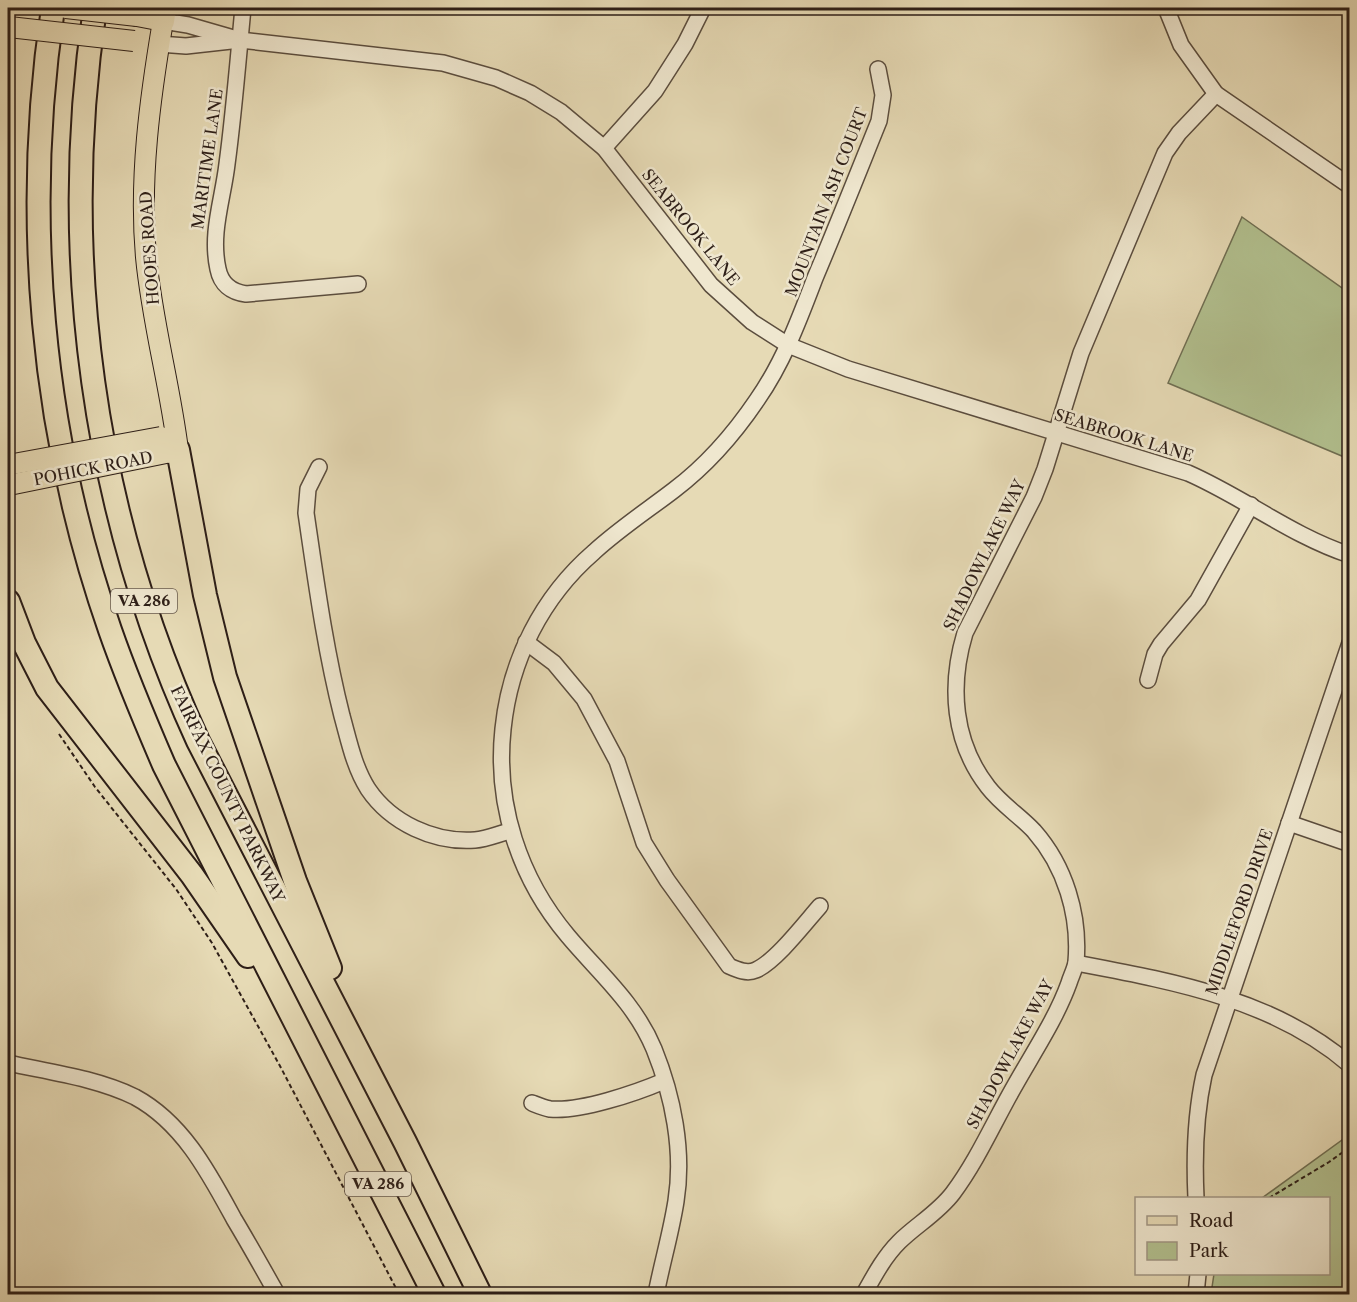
<svg xmlns="http://www.w3.org/2000/svg" width="1357" height="1302" font-family="'Libre Caslon Text',serif">
  <style>
    .green { fill: #b2c08f; stroke: #706f53; stroke-width: 1.5 }
    .lines { fill: none; stroke-linecap: round; stroke-linejoin: round }
    .minor-casing { stroke: #5b4d3e; stroke-width: 18 }
    .major-casing { stroke: #2d1e17; stroke-width: 22 }
    .highway-casing { stroke: #2d1e17; stroke-width: 26 }
    .path { stroke: #2d1e17; stroke-width: 2; stroke-dasharray: 4.5 3; stroke-linecap: butt }
    .minor { stroke: #efe7cf; stroke-width: 15 }
    .major { stroke: #e6dab5; stroke-width: 20 }
    .highway { stroke: #e6dab5; stroke-width: 22 }
    .major-bridge-casing { stroke: #2d1e17; stroke-width: 22; stroke-linecap: butt }
    .major-bridge { stroke: #e6dab5; stroke-width: 20 }
    .labels { text-anchor: middle; stroke-width: 5; stroke-linejoin: round; paint-order: stroke }
    .shield { fill: #efe7cf; stroke: #675a4e; stroke-width: 1.5 }
    .shield-label { font-size: 15px; font-weight: bold; fill: #2d1e17 }
    .street-label { font-size: 16px; fill: #2d1e17; stroke: #efe7cf }
  </style>
  <rect width="100%" height="100%" fill="#e6dab5"/>
  <filter id="stains"><feTurbulence type="fractalNoise" baseFrequency=".00333" numOctaves="4"/><feColorMatrix values="0 0 0 0 .2 0 0 0 0 .09 0 0 0 0 .02 0 0 0 .5 -.17"/></filter>
  <radialGradient id="worn" r=".72"><stop offset=".6" stop-color="#630" stop-opacity="0"/><stop offset="1" stop-color="#630" stop-opacity=".3"/></radialGradient>
  <!-- green -->
  <g class="green">
    <polygon points="1242,217 1349,293 1349,459 1168,383"/>
    <polygon points="1349,1135 1349,1294 1211,1294 1214,1274 1328,1274 1328,1198 1262,1198"/>
  </g>
  <g class="lines">
    <defs>
      <g id="minor">
        <path d="M243 8C238 60 234 112 227 164 223 199 210 233 218 269 221 284 231 292 246 294L358 284"/>
        <polyline points="1166,8 1181,45 1216,94 1350,186"/>
        <path d="M163 21 188 25 240 40 443 63 496 78 530 93 561 112 604 148 711 285 752 322 788 345 848 369 1188 473C1243 497 1292 536 1350 555"/>
        <polyline points="159,44 186,46 231,41"/>
        <polyline points="604,148 655,91 685,44 703,8"/>
        <path d="M319 467 308 489 306 513C316 581 325 649 342 716 349 741 354 767 368 789 391 823 434 843 475 840 487 839 498 834 510 831"/>
        <path d="M526 642 554 663 584 699 617 761 644 843 667 880 729 966C738 970 747 974 756 970 776 961 805 923 820 906"/>
        <polyline points="1148,680 1155,654 1161,644 1198,600 1251,505"/>
        <polyline points="1289,823 1350,844"/>
        <path d="M1076 963C1171 981 1274 999 1350 1065"/>
        <path d="M8 1063C49 1072 96 1078 135 1097 183 1123 209 1173 234 1219 249 1244 263 1269 277 1294"/>
        <path d="M532 1103C537 1105 544 1108 550 1109 580 1112 636 1093 664 1081"/>
        <path d="M1196 1198C1194 1156 1195 1116 1204 1075L1350 643"/>
        <path d="M656 1294C662 1263 671 1233 676 1201 684 1151 673 1096 654 1049 635 1003 599 973 568 936 519 878 495 804 503 729 510 660 542 597 594 552 619 529 648 510 674 490 707 465 734 434 757 400 783 363 799 320 815 278 837 226 858 173 879 121L883 95 878 69"/>
        <path d="M864 1294C874 1276 884 1257 899 1242 916 1225 938 1213 953 1193 977 1161 994 1122 1014 1087 1033 1053 1056 1019 1069 983 1071 976 1075 969 1076 962 1080 915 1065 866 1034 831 1020 816 1001 804 988 787 953 742 949 686 965 633L1034 497 1045 469 1081 353 1165 153 1179 133 1216 94"/>
        <polyline points="1196,1294 1198,1274"/>
      </g>
      <path id="major" d="M137 16 163 21C150 98 139 178 146 257 152 322 170 385 178 450L166 453"/>
      <g id="highway">
        <path d="M53 8C22 215 41 432 110 630 126 676 145 721 164 765L434 1294"/>
        <path d="M95 8C58 256 93 513 198 741L405 1142 480 1294"/>
        <polyline points="163,21 165,8"/>
        <polyline points="178,450 205,595 225,677 295,881 330,968"/>
        <polyline points="8,601 24,643 47,688 192,875 248,956"/>
      </g>
    </defs>
    <!-- minor casing -->
    <use href="#minor" class="minor-casing"/>
    <!-- major casing -->
    <use href="#major" class="major-casing"/>
    <!-- highway casing -->
    <use href="#highway" class="highway-casing"/>
    <!-- path -->
    <g class="path">
      <polyline points="59,734 95,787 176,889 212,943 280,1066 399,1294"/>
      <polyline points="1269,1198 1329,1162 1350,1147"/>
    </g>
    <!-- minor -->
    <use href="#minor" class="minor"/>
    <!-- major -->
    <use href="#major" class="major"/>
    <!-- highway -->
    <use href="#highway" class="highway"/>
    <defs>
      <g id="major-bridge">
        <polyline points="66,8 137,16"/>
        <polyline points="9,27 134,41"/>
        <polyline points="8,465 161,437"/>
        <polyline points="9,485 166,453"/>
      </g>
    </defs>
    <!-- major-bridge casing -->
    <use href="#major-bridge" class="major-bridge-casing"/>
    <!-- major-bridge -->
    <use href="#major-bridge" class="major-bridge"/>
  </g>
  <g class="labels">
    <!-- shield labels -->
    <g class="shield">
      <rect x="111" y="589" width="66" height="24" rx="4.5"/>
      <rect x="345" y="1172" width="66" height="24" rx="4.5"/>
    </g>
    <g class="shield-label">
      <text x="144" y="606">VA 286</text>
      <text x="378" y="1189">VA 286</text>
    </g>
    <!-- street labels -->
    <g class="street-label">
      <text transform="translate(207 159) rotate(-82)" y="6">MARITIME LANE</text>
      <text transform="translate(826 202) rotate(-69)" y="6">MOUNTAIN ASH COURT</text>
      <text transform="translate(691 227) rotate(51)" y="6">SEABROOK LANE</text>
      <text transform="translate(149 248) rotate(-94)" y="6">HOOES ROAD</text>
      <text transform="translate(1124 435) rotate(17)" y="6">SEABROOK LANE</text>
      <text transform="translate(93 468) rotate(-11)" y="6">POHICK ROAD</text>
      <text transform="translate(984 555) rotate(-64)" y="6">SHADOWLAKE WAY</text>
      <text transform="translate(228 794) rotate(64)" y="6">FAIRFAX COUNTY PARKWAY</text>
      <text transform="translate(1239 912) rotate(-71)" y="6">MIDDLEFORD DRIVE</text>
      <text transform="translate(1010 1054) rotate(-62)" y="6">SHADOWLAKE WAY</text>
    </g>
  </g>
  <!-- margin -->
  <rect width="1357" height="1302" fill="none" stroke="#e6dab5" stroke-width="30"/>
  <rect x="9" y="9" width="1339" height="1284" fill="none" stroke="#2d1e17" stroke-width="3"/>
  <rect x="15" y="15" width="1327" height="1272" fill="none" stroke="#2d1e17" stroke-width="1.5"/>
  <!-- legend -->
  <rect x="1135" y="1197" width="195" height="78" fill="#efe7cf" stroke="#a19785" stroke-width="1.5"/>
  <rect x="1147" y="1216" width="30" height="9" fill="#e6dab5" stroke="#a19785" stroke-width="1.5"/>
  <text x="1189" y="1227" font-size="18" fill="#2d1e17">Road</text>
  <rect x="1147" y="1242" width="30" height="18" fill="#b2c08f" stroke="#a19785" stroke-width="1.5"/>
  <text x="1189" y="1257" font-size="18" fill="#2d1e17">Park</text>
  <rect width="100%" height="100%" filter="url(#stains)"/>
  <rect width="100%" height="100%" fill="url(#worn)"/>
</svg>
